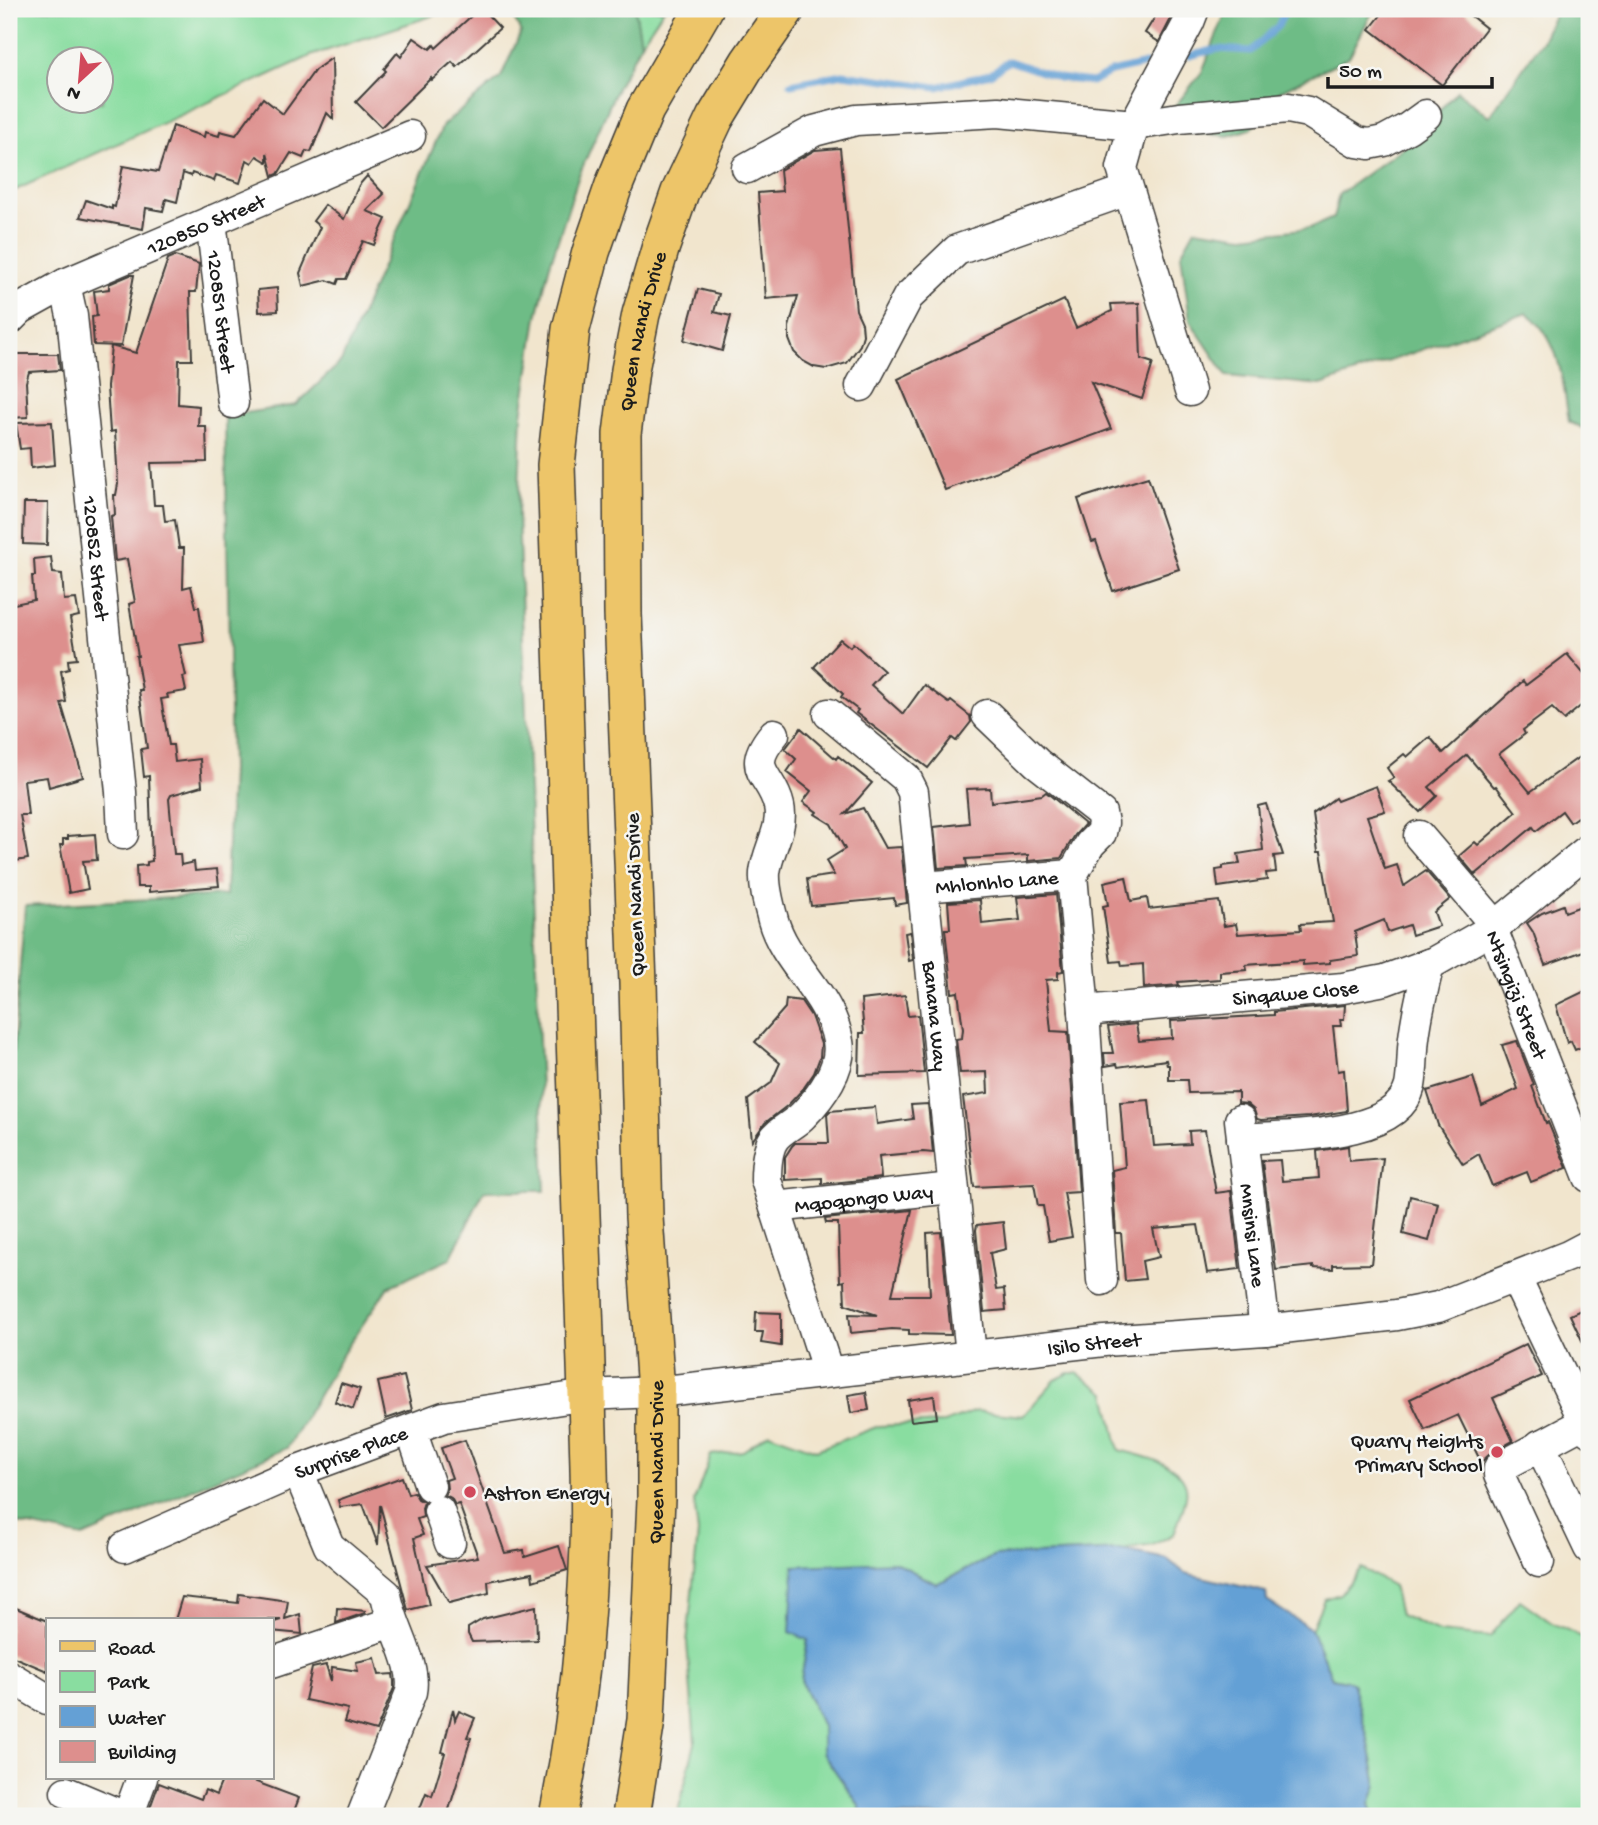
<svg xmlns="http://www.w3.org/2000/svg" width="1598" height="1825" font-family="'Gochi Hand',sans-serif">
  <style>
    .green { fill: #89dda0; stroke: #527c5e; stroke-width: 2; fill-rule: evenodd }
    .forest { fill: #6ebc86; stroke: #456c51; stroke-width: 2 }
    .water { fill: #64a0d5; stroke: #405e78; stroke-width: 2 }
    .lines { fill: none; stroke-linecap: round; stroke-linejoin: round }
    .stream { stroke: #64a0d5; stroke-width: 7 }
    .building { fill: #dd8f8d }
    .minor-casing { stroke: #3c3a37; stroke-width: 33 }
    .major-casing { stroke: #3c3a37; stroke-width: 40 }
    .minor { stroke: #fff; stroke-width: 30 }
    .major { stroke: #edc569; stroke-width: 37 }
    .poi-dot { fill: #d1495b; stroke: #f6f6f2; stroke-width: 2.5 }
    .labels { text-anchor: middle; stroke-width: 5; stroke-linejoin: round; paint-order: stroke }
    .street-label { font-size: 21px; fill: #1c1c1c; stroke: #f6f6f2 }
    .poi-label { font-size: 21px; fill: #1c1c1c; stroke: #f6f6f2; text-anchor: end }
  </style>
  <rect width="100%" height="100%" fill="#f6f6f2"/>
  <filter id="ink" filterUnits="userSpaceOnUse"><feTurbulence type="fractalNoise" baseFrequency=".0143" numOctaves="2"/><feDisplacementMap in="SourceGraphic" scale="14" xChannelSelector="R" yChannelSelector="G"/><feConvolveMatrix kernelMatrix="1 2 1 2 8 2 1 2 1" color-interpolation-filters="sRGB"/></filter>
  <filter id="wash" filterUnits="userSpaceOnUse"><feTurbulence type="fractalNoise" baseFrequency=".00686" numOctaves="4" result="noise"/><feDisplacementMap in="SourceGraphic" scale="28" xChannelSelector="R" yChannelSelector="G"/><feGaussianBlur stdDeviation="1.57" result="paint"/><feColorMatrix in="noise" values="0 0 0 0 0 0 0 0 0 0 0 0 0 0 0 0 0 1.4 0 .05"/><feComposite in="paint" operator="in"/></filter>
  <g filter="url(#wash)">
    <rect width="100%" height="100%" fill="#f1e5cd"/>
    <!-- green -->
    <g class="green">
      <path d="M9 9H453L313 55 9 193ZM60 60H102V102H60Z"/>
      <polygon points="635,9 664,9 641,43"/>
      <path d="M1069 1373H1077L1106 1393 1119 1450C1141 1456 1192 1464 1186 1497 1184 1509 1178 1522 1174 1534L1153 1545 1121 1550 995 1556 936 1584 895 1562 808 1639 801 1680 822 1726V1752L859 1805 862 1816H677L695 1743 687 1643 698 1533 694 1501 711 1455 743 1451 769 1433 816 1450 879 1426 944 1423 976 1411 1023 1416 1055 1380Z"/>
      <polygon points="1361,1568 1393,1586 1400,1615 1439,1632 1490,1637 1520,1600 1552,1623 1589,1640 1589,1816 1374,1816 1370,1804 1377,1785 1368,1739 1352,1682 1332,1678 1311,1630 1324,1599 1340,1594"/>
    </g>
    <!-- forest -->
    <g class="forest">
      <polygon points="509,9 635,9 641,43 618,86 579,175 549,268 537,317 522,415 518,514 545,1191 484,1191 450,1259 388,1287 344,1352 287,1448 83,1537 9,1522 9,1056 13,1051 25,906 226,895 231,768 225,416 296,405 341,362 443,125 501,77 521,32"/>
      <polygon points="1227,9 1374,9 1349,57 1280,91 1251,129 1228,136 1180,131 1173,109 1202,72"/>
      <path d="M1557 9H1589V431L1569 422C1563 382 1561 340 1527 313L1321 385 1227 376 1190 321 1181 254 1195 229 1244 236 1310 228 1333 218 1339 194 1413 140 1457 91 1489 117 1543 39Z"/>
    </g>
    <!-- water -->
    <polygon class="water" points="1121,1550 1167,1559 1185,1573 1266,1592 1267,1601 1311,1629 1332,1678 1352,1682 1368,1739 1377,1785 1370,1804 1374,1816 862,1816 859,1805 822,1752 822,1726 801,1680 808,1640 790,1632 794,1566 895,1562 936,1584 995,1556"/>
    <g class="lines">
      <!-- stream -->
      <g class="stream">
        <polyline points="1189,56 1217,49 1251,51 1278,26 1286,9"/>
        <polyline points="791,84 843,74 937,87 990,74 1009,61 1059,78 1092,82 1111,72 1146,64"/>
      </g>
    </g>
    <g id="blocks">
      <!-- building -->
      <g class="building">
        <polygon points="479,9 482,9 500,28 457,67 452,62 432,80 431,78 381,127 356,102 386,71 384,69 397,53 401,57 414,38 430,49 434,45 436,48"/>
        <polygon points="1160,9 1167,9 1174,13 1159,42 1145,33"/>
        <polygon points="1386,9 1462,9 1486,28 1442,85 1370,29"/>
        <polygon points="332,58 333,119 327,113 311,152 306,151 303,158 291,153 278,174 273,176 267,153 267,162 257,156 252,163 247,160 240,183 216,175 214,181 192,173 191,176 183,173 177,202 166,199 163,211 146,208 143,229 80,217 86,200 112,209 112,206 115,207 123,166 158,172 173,126 204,137 205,132 219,136 220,131 236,135 263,98 283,114 315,70"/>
        <polygon points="840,148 856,310 862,323 863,335 860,345 847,363 826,369 814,367 803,361 794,352 789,339 789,327 798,296 766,299 758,193 782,191 780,170 815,150"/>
        <polygon points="367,176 384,194 367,211 386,219 374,245 363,241 346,279 339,279 337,284 327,280 303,286 300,273 320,227 313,221 325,205 344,219 359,185"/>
        <polygon points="175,256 199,264 196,292 190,292 192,360 179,360 178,404 199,406 198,426 206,426 207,462 151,463 154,505 163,505 165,521 175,520 179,548 184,548 183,588 191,586 196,607 199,607 204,642 179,645 186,676 183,677 186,691 167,694 168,698 161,699 169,745 173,745 175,762 200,759 202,786 171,795 169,799 174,854 180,854 181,865 194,862 195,871 217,869 219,886 149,892 149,887 137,887 136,866 147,865 147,862 152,861 149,776 144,777 141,749 147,748 139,690 142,690 136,656 138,656 129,604 135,602 127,559 115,561 111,516 115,515 114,495 116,495 118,484 115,431 110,432 107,387 111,346 136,353 168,259"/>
        <polygon points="130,275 134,275 121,346 94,345 92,317 97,316 94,291 109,289 109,284"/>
        <polygon points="277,288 278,311 259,312 258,290"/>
        <polygon points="698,289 719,294 714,312 731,316 722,351 684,340"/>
        <polygon points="1064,300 1076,328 1112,311 1111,304 1139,303 1141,359 1153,363 1142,399 1091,382 1111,429 945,490 898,379"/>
        <polygon points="9,354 58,354 60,370 29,372 26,382 28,417 9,418"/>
        <polygon points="52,422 55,465 31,468 30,448 20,449 16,423"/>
        <polygon points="1148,477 1179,569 1113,591 1096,541 1092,542 1078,499"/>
        <polygon points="24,503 48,503 47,545 23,544"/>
        <polygon points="51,557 53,573 62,574 64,600 76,599 79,616 70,618 77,659 68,660 69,669 61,671 66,702 61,703 83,777 49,787 47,777 24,780 28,815 20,815 28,859 9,862 9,605 34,600 32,576 35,576 34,559"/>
        <polygon points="840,639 850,647 853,643 884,671 871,685 903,714 924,685 949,703 951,701 970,716 971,722 956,741 952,738 928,768 856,713 858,710 841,697 843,694 814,667"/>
        <polygon points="1567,654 1589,680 1589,699 1564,720 1552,708 1523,730 1525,734 1499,754 1530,792 1589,750 1589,831 1577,817 1570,822 1562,811 1536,831 1533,827 1475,875 1459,856 1475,842 1478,845 1516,812 1496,786 1494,787 1467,755 1429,787 1437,796 1420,812 1388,781 1394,778 1387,768 1404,754 1407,757 1430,737 1443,753 1523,681 1526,685"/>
        <polygon points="801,728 836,759 838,756 872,783 845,814 863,808 885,848 901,847 907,903 895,905 894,898 811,906 807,879 834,875 826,861 845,849 831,824 815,814 817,812 803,802 811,791 787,772 796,759 785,749"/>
        <polygon points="1376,786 1385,811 1367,816 1385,869 1397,865 1404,886 1426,871 1450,899 1434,912 1439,926 1412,935 1409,925 1388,932 1384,920 1355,932 1358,956 1330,960 1330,963 1303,965 1303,961 1246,965 1247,970 1220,972 1220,979 1178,982 1179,985 1144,988 1143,964 1122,966 1121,961 1111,962 1103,906 1108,905 1104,882 1126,877 1131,901 1147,898 1149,909 1219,901 1224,926 1236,924 1238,934 1301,930 1300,924 1333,922 1321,852 1318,852 1313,814 1335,798 1337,801"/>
        <polygon points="990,788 991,802 1042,795 1046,792 1085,824 1075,835 1061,858 1028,861 1028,855 966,859 967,866 938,868 934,827 969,823 966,789"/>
        <polygon points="1266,804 1283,855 1274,856 1276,872 1266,873 1267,880 1218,887 1216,870 1223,869 1223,866 1240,864 1238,854 1263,850 1258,806"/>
        <polygon points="95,834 97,860 83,861 88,889 69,893 60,845 63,845 63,839 68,839 68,836"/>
        <polygon points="1056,894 1063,971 1058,972 1058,979 1046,980 1051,1031 1068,1032 1079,1192 1064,1193 1072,1237 1049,1241 1043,1206 1038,1206 1034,1184 974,1187 963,1097 988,1093 987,1072 960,1073 956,1039 962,1038 963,1029 958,992 952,993 945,929 950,929 948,902 980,900 982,924 1020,920 1017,897"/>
        <polygon points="1589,903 1589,949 1545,965 1533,932 1527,923 1542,913 1563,905 1565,912"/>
        <polygon points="910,932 913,960 909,961 905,933"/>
        <polygon points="1589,989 1589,1044 1575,1050 1571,1041 1567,1043 1556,1005"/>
        <polygon points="905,995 908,1016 918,1015 924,1073 859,1075 860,1033 864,1033 861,1000"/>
        <polygon points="786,999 801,1001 811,1016 821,1044 820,1057 814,1073 803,1089 788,1105 765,1123 752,1141 748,1100 771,1083 780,1063 755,1042 785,1008"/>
        <polygon points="1345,1005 1344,1019 1340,1019 1341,1026 1333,1026 1338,1071 1344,1070 1347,1111 1309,1117 1261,1120 1257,1119 1254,1110 1247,1104 1238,1103 1238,1092 1188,1093 1187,1080 1169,1080 1169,1065 1167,1065 1166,1060 1118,1067 1117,1064 1105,1066 1104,1053 1113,1053 1108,1027 1136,1024 1139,1041 1172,1038 1171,1021 1274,1015 1274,1012"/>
        <polygon points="1517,1041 1534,1085 1532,1086 1546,1123 1548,1122 1567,1168 1531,1182 1527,1172 1492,1186 1479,1154 1463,1164 1438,1125 1427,1091 1473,1077 1482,1106 1518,1089 1502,1045"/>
        <polygon points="1149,1100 1154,1146 1190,1144 1189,1131 1205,1130 1216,1193 1231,1191 1240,1269 1207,1273 1198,1225 1153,1229 1159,1257 1142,1261 1145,1279 1125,1281 1121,1233 1116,1233 1112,1170 1125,1167 1120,1102"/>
        <polygon points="928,1104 933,1153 923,1152 879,1156 881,1178 822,1184 822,1178 785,1180 785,1157 792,1146 795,1143 829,1143 827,1114 830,1111 875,1107 877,1124 913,1119 911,1105"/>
        <polygon points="1348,1146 1349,1161 1383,1158 1371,1264 1333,1265 1333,1269 1313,1268 1313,1266 1276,1270 1262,1161 1280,1160 1282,1181 1319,1178 1317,1151"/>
        <polygon points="1410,1196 1438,1203 1429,1241 1403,1234"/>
        <polygon points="912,1210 892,1295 930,1295 927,1233 941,1232 951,1335 909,1334 909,1330 892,1329 851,1333 849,1314 877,1315 845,1304 844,1281 840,1282 838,1223 826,1223 825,1219"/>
        <polygon points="1003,1222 1006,1249 990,1253 996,1290 1004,1289 1006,1310 984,1312 976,1230 977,1225"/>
        <polygon points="1589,1306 1589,1355 1570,1315"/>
        <polygon points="756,1312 781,1313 781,1346 761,1343 763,1332 755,1332"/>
        <polygon points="1526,1344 1542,1376 1493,1398 1513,1441 1491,1453 1481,1462 1458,1415 1425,1430 1410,1399"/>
        <polygon points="404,1376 412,1410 386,1419 378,1382"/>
        <polygon points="341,1383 360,1389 353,1409 335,1402"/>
        <polygon points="866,1392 869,1410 851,1413 848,1395"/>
        <polygon points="934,1396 937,1418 911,1421 908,1400"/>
        <polygon points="465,1440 505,1553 524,1550 525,1557 559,1546 567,1570 533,1581 532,1573 488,1581 489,1593 449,1603 427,1565 478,1557 459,1504 455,1505 451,1498 445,1495 447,1489 446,1480 452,1478 441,1448"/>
        <polygon points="402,1477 408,1494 414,1492 418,1499 424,1502 422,1508 423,1517 417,1519 423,1535 414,1538 429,1605 408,1610 380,1505 378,1545 363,1504 340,1507 338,1500"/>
        <polygon points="239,1594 288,1601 285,1619 300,1614 302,1634 271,1631 271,1623 281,1620 175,1620 182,1597 238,1603"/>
        <polygon points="9,1605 47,1621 47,1671 9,1655"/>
        <polygon points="536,1606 537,1640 472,1642 468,1634 468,1628 483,1619"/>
        <polygon points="337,1608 365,1611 365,1613 336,1623"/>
        <polygon points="375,1658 379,1675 393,1674 394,1681 394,1688 376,1731 344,1722 348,1709 305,1700 312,1668 326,1665 331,1681 332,1667 358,1671 356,1662"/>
        <polygon points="453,1709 455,1720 459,1711 475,1718 467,1737 471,1738 447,1816 417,1816 426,1793 432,1796 445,1753 442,1752"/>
        <polygon points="223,1778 258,1778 256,1782 299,1798 292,1816 147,1816 159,1783 201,1799 205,1790 216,1795"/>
      </g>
    </g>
  </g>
  <g filter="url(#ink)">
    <use href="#blocks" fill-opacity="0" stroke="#3c3a37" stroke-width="2"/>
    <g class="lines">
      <defs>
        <g id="minor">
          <polyline points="747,168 814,131 856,120 998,112 1134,125 1179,118 1288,108 1308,112 1357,142 1369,144 1384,141 1408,128 1426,115"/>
          <path id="s1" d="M211 221 233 403"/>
          <path id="s2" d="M65 284 72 316 121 792 123 834"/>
          <path id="s3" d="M9 320 20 309 65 284 410 136"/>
          <polyline points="861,386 908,297 957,250 1128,190"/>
          <polyline points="1190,391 1122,168 1134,125 1189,22 1194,9"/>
          <path id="s4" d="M829 714 906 778 913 792 971 1355"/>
          <polyline points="987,715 1037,763 1101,813 1103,823 1101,833 1090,844 1072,875"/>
          <path d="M774 734C743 771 772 774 779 806 784 828 767 851 765 873 764 888 769 905 773 920 785 964 830 993 838 1041 843 1067 821 1097 803 1115 795 1124 781 1129 774 1139 767 1149 766 1167 766 1180L828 1372"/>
          <polyline points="1419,836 1496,926"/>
          <polyline points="1072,875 1084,1011 1102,1280"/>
          <path id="s5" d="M922 887 1072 875"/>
          <path id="s6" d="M1492 929 1589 1177"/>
          <path id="s7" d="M1084 1011 1343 988 1385 980 1434 962 1492 929 1589 849"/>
          <path id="s8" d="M1240 1120 1265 1330"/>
          <path d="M1242 1139C1286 1135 1397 1139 1410 1086 1413 1070 1412 1053 1414 1038 1417 1013 1423 988 1429 964"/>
          <path id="s9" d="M775 1207 952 1188"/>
          <polyline points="1515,1277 1589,1431"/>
          <polyline points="411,1430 430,1486"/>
          <polyline points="1540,1445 1589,1548"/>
          <path d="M298 1471 329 1546 386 1594C390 1625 417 1663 411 1692L362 1816"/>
          <polyline points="439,1511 450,1543"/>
          <path id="s10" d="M125 1547 298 1471 444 1417 587 1395 656 1392 1104 1341 1265 1330 1397 1315 1438 1307 1568 1256 1589 1245"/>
          <polyline points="1539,1562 1499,1475 1499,1468 1585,1422"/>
          <polyline points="271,1663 393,1622"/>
          <polyline points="9,1676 47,1699"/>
          <polyline points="66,1792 123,1816"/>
          <polyline points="128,1816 142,1778"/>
        </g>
        <g id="major">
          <path d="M558 1816C576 1730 586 1633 589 1545 591 1495 588 1445 587 1395L556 465 571 329 591 252 614 185 645 110 704 9"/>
          <path id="s11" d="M631 1816 646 1720 656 1499V1392L644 1217 638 983 623 614 622 434 630 370 641 314 661 246 680 192 715 118 749 62 786 9"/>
        </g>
      </defs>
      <!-- minor casing -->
      <use href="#minor" class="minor-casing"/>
      <!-- major casing -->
      <use href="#major" class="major-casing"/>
      <!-- minor -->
      <use href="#minor" class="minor"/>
      <!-- major -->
      <use href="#major" class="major"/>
    </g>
  </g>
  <!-- markers -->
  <g class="poi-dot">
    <circle cx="1497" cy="1452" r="7"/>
    <circle cx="470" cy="1492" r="7"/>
  </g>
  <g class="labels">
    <!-- street labels -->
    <g class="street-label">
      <text dy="7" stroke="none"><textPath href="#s3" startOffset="220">120850 Street</textPath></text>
      <text dy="7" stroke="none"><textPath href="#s1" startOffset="91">120851 Street</textPath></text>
      <text dy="7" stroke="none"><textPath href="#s11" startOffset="1489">Queen Nandi Drive</textPath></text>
      <text dy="7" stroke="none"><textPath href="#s2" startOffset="276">120852 Street</textPath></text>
      <text dy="7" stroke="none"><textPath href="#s5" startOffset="75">Mhlonhlo Lane</textPath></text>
      <text transform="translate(634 895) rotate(-92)" y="7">Queen Nandi Drive</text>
      <text dy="7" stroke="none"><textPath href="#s7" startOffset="212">Sinqawe Close</textPath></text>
      <text dy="7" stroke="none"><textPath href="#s6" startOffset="70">Ntsingizi Street</textPath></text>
      <text dy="7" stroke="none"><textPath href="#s4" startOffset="341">Banana Way</textPath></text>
      <text dy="7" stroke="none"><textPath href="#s9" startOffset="89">Mqoqongo Way</textPath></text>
      <text dy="7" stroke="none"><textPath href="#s8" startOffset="116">Mnsinsi Lane</textPath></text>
      <text dy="7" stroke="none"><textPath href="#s10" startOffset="999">Isilo Street</textPath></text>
      <text dy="7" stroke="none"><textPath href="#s10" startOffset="245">Surprise Place</textPath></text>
      <text dy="7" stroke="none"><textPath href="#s11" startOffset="355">Queen Nandi Drive</textPath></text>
    </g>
    <!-- poi labels -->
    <g class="poi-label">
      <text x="1483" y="1447">Quarry Heights<tspan x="1483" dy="24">Primary School</tspan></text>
      <text x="484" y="1499" text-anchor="start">Astron Energy</text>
    </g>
  </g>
  <!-- margin -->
  <rect width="1598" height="1825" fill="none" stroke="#f6f6f2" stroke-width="35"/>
  <!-- legend -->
  <rect x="46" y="1618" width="228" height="161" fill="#f6f6f2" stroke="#9f9f9c" stroke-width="2"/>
  <rect x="60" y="1641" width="35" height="10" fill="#edc569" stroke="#9f9f9c" stroke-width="2"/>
  <text x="108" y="1654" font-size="21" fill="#1c1c1c">Road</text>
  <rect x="60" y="1671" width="35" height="21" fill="#89dda0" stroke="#9f9f9c" stroke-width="2"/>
  <text x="108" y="1688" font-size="21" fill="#1c1c1c">Park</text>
  <rect x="60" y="1706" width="35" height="21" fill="#64a0d5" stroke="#9f9f9c" stroke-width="2"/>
  <text x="108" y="1724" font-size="21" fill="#1c1c1c">Water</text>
  <rect x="60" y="1741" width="35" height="21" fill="#dd8f8d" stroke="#9f9f9c" stroke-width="2"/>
  <text x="108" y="1758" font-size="21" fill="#1c1c1c">Building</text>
  <!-- north arrow -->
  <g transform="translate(80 80) rotate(206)"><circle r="33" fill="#f6f6f2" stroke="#9f9f9c" stroke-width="2"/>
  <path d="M0-5L12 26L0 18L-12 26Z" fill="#d1495b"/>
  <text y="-10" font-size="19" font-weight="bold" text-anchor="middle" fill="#1c1c1c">N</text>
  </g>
  <!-- scale -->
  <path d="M1328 77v10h164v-10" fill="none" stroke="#1c1c1c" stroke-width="3.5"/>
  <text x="1339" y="77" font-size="21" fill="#1c1c1c" stroke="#f6f6f2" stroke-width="5" paint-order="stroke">50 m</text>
</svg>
